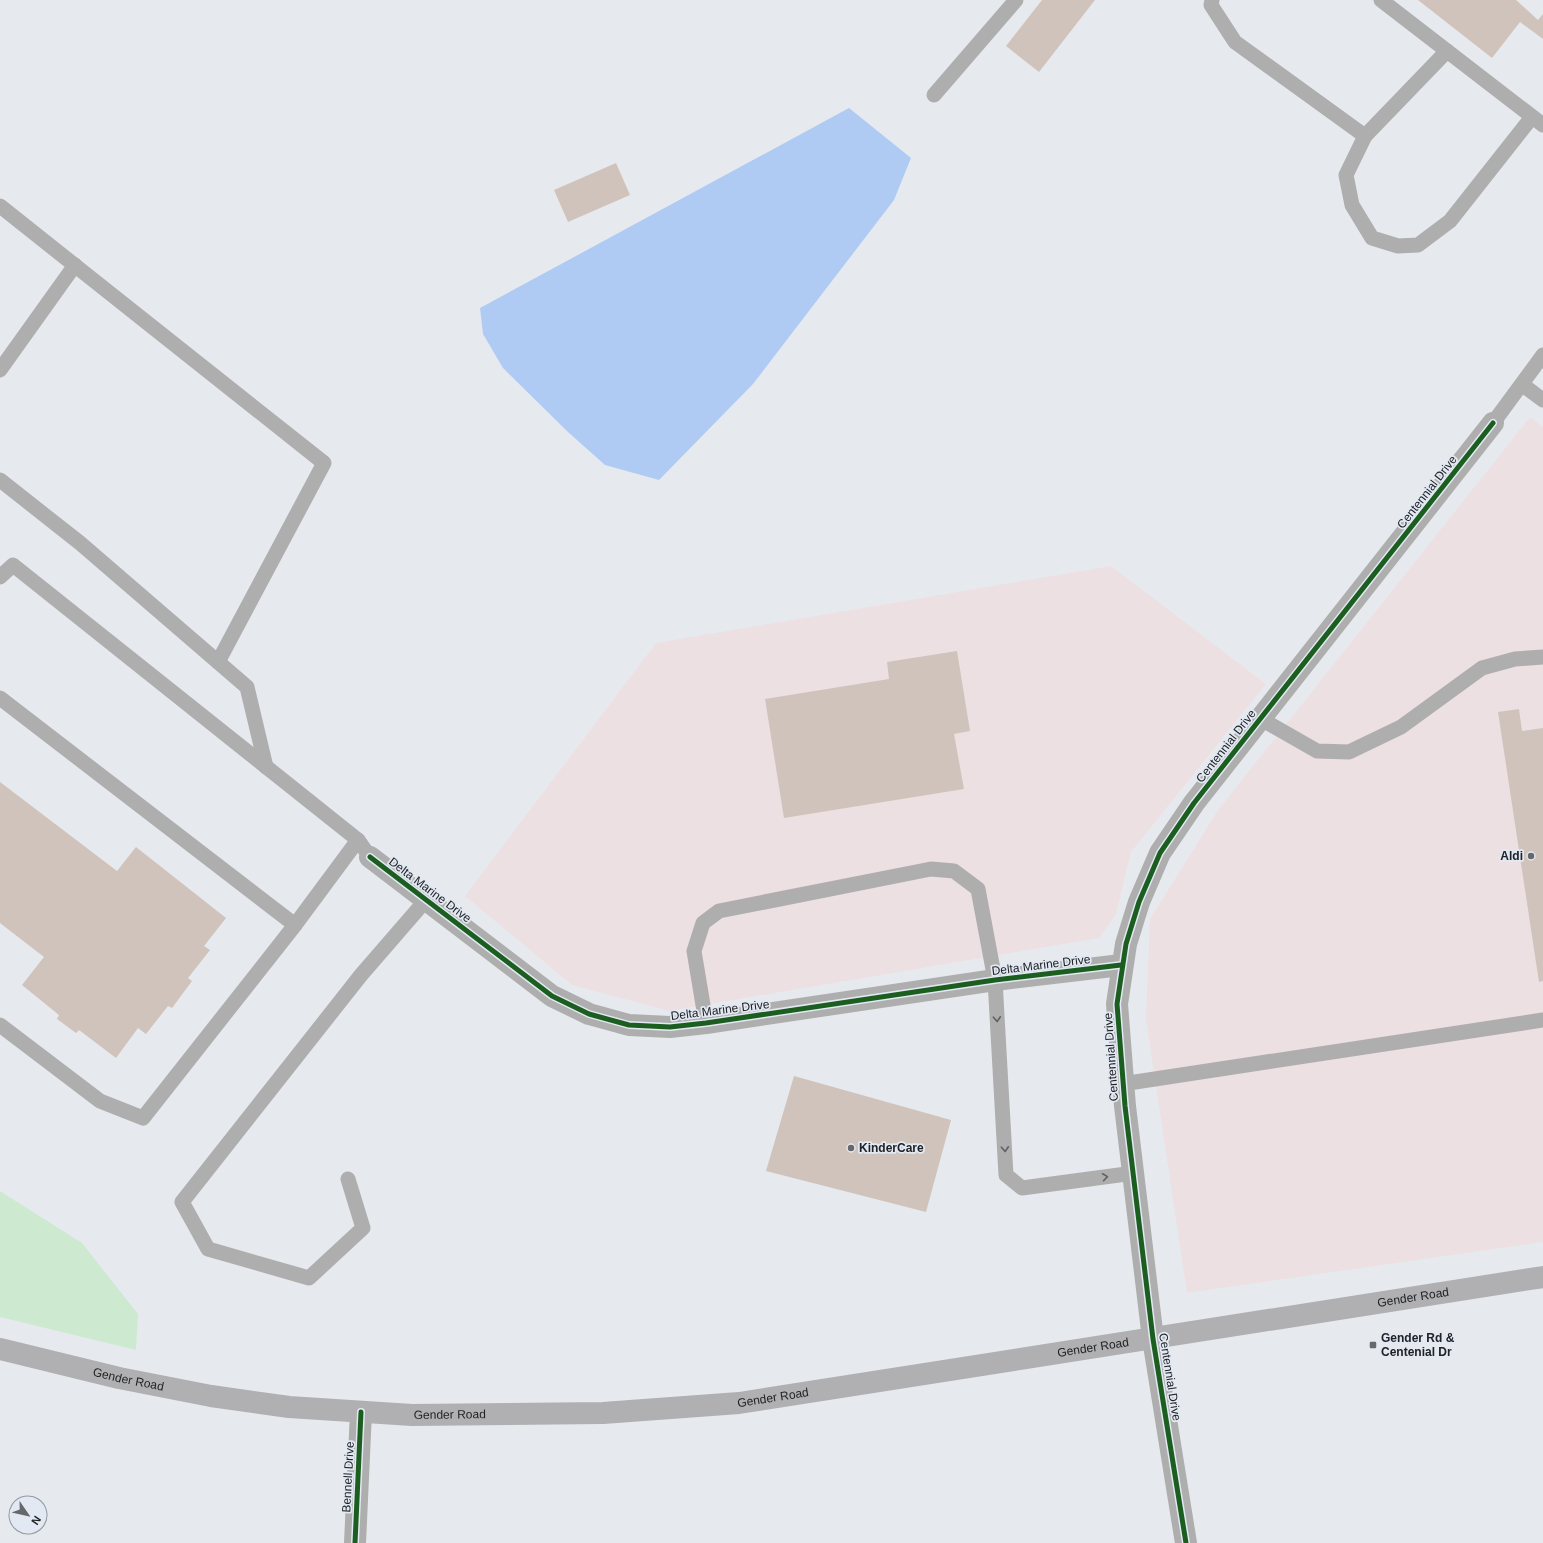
<svg xmlns="http://www.w3.org/2000/svg" width="1543" height="1543" font-family="Helvetica,sans-serif">
  <style>
    .commercial { fill: #ede0e2 }
    .green { fill: #cdead1 }
    .water { fill: #afcbf3 }
    .building { fill: #d0c3bb }
    .lines { fill: none; stroke-linecap: round; stroke-linejoin: round }
    .lane { stroke: #afaeae; stroke-width: 15 }
    .street { stroke: #afaeae; stroke-width: 22 }
    .primary { stroke: #b0b0b2; stroke-width: 22 }
    .cycleway-casing { stroke: #e2e9f2; stroke-width: 8 }
    .cycleway { stroke: #1b5e20; stroke-width: 5 }
    .oneway { stroke: #606163 }
    .poi-dot { fill: #65686c; stroke: #e2e9f2; stroke-width: 1.5 }
    .labels { text-anchor: middle; stroke-width: 3.5; stroke-linejoin: round; paint-order: stroke }
    .street-label { font-size: 12px; fill: #202226; stroke: #e2e9f2 }
    .poi-label { font-size: 12px; font-weight: bold; fill: #202226; stroke: #e2e9f2; text-anchor: start }
  </style>
  <rect width="100%" height="100%" fill="#e6eaee"/>
  <!-- commercial -->
  <g class="commercial">
    <polygon points="1530,417 1543,427 1543,1242 1187,1293 1146,1019 1150,919 1218,810"/>
    <polygon points="1111,566 1266,684 1131,852 1116,914 1099,938 669,1011 572,985 465,896 656,643"/>
  </g>
  <!-- green -->
  <polygon class="green" points="0,1191 82,1243 138,1314 136,1350 0,1317"/>
  <!-- water -->
  <polygon class="water" points="849,108 911,158 894,200 753,384 659,480 605,465 568,432 503,368 483,334 480,308"/>
  <!-- building -->
  <g class="building">
    <polygon points="1042,0 1095,0 1039,72 1006,46"/>
    <polygon points="1418,0 1516,0 1538,20 1543,14 1543,39 1520,22 1492,58"/>
    <polygon points="616,163 630,195 568,222 554,190"/>
    <polygon points="957,651 970,731 954,734 964,789 784,818 765,699 889,679 887,662"/>
    <polygon points="1519,709 1522,731 1543,728 1543,981 1539,982 1498,712"/>
    <polygon points="0,782 117,871 136,847 226,918 204,946 210,950 188,978 192,981 172,1008 168,1006 146,1034 138,1028 116,1058 79,1030 76,1033 57,1019 59,1015 22,985 44,957 0,923"/>
    <polygon points="794,1076 951,1120 926,1212 766,1171"/>
  </g>
  <g class="lines">
    <!-- lane -->
    <g class="lane">
      <polyline points="1212,0 1211,5 1235,42 1365,136 1447,51"/>
      <polyline points="1381,0 1543,125"/>
      <polyline points="934,95 1016,0"/>
      <polyline points="1365,136 1346,175 1352,205 1372,238 1398,246 1418,245 1450,221 1532,117"/>
      <polyline points="0,206 324,463 218,662"/>
      <polyline points="0,370 75,265"/>
      <polyline points="1523,385 1543,400"/>
      <polyline points="1493,423 1543,355"/>
      <polyline points="0,480 80,543 247,687 266,767"/>
      <polyline points="0,577 13,565 358,840 370,857"/>
      <polyline points="0,698 295,925 358,840"/>
      <polyline points="1261,719 1317,751 1349,752 1401,727 1482,668 1515,659 1543,657"/>
      <polyline points="706,1023 694,951 703,923 719,911 931,869 954,871 978,889 995,980 1006,1175 1022,1188 1134,1173"/>
      <polyline points="0,1025 100,1101 143,1118 295,925"/>
      <polyline points="1122,1084 1543,1020"/>
      <polyline points="348,1179 363,1228 309,1278 208,1249 182,1202 361,975 426,900"/>
    </g>
    <!-- street -->
    <g class="street">
      <polyline points="370,857 552,996 589,1014 629,1025 670,1027 706,1023 995,980 1121,965"/>
      <polyline points="355,1543 361,1412"/>
      <polyline points="1186,1543 1153,1339 1125,1106 1117,1004 1126,944 1139,902 1160,853 1194,803 1493,423"/>
    </g>
    <!-- primary -->
    <path class="primary" id="s1" d="M0 1349 119 1378 211 1396 289 1407 412 1415 603 1413 739 1403 1543 1277"/>
    <defs>
      <g id="cycleway">
        <polyline points="370,857 552,996 589,1014 629,1025 670,1027 706,1023 995,980 1121,965"/>
        <polyline points="355,1543 361,1412"/>
        <polyline points="1186,1543 1153,1339 1125,1106 1117,1004 1126,944 1139,902 1160,853 1194,803 1493,423"/>
      </g>
    </defs>
    <!-- cycleway casing -->
    <use href="#cycleway" class="cycleway-casing"/>
    <!-- cycleway -->
    <use href="#cycleway" class="cycleway"/>
  </g>
  <!-- one-way arrows -->
  <defs><path id="oneway-chevron" d="M-2-3.5L2.5 0L-2 3.5" fill="none" stroke-width="1.6" stroke-linecap="round" stroke-linejoin="round"/></defs>
  <g class="oneway">
    <use href="#oneway-chevron" transform="translate(997 1019) rotate(87)"/>
    <use href="#oneway-chevron" transform="translate(1005 1149) rotate(87)"/>
    <use href="#oneway-chevron" transform="translate(1105 1177) rotate(-8)"/>
  </g>
  <!-- markers -->
  <g class="poi-dot">
    <circle cx="1531" cy="856" r="4"/>
    <circle cx="851" cy="1148" r="4"/>
    <rect x="1369" y="1341" width="8" height="8" rx="2"/>
  </g>
  <g class="labels">
    <!-- street labels -->
    <g class="street-label">
      <text transform="translate(1427 492) rotate(-52)" y="4">Centennial Drive</text>
      <text transform="translate(1226 746) rotate(-52)" y="4">Centennial Drive</text>
      <text transform="translate(430 890) rotate(37)" y="4">Delta Marine Drive</text>
      <text transform="translate(1041 965) rotate(-7)" y="4">Delta Marine Drive</text>
      <text transform="translate(720 1010) rotate(-7)" y="4">Delta Marine Drive</text>
      <text transform="translate(1111 1057) rotate(-94)" y="4">Centennial Drive</text>
      <text dy="4" stroke="none"><textPath href="#s1" startOffset="1428">Gender Road</textPath></text>
      <text dy="4" stroke="none"><textPath href="#s1" startOffset="1104">Gender Road</textPath></text>
      <text transform="translate(1170 1377) rotate(81)" y="4">Centennial Drive</text>
      <text dy="4" stroke="none"><textPath href="#s1" startOffset="132">Gender Road</textPath></text>
      <text dy="4" stroke="none"><textPath href="#s1" startOffset="780">Gender Road</textPath></text>
      <text dy="4" stroke="none"><textPath href="#s1" startOffset="456">Gender Road</textPath></text>
      <text transform="translate(348 1477) rotate(-87)" y="4">Bennell Drive</text>
    </g>
    <!-- poi labels -->
    <g class="poi-label">
      <text x="1523" y="860" text-anchor="end">Aldi</text>
      <text x="859" y="1152">KinderCare</text>
      <text x="1381" y="1342">Gender Rd &amp;<tspan x="1381" dy="14">Centenial Dr</tspan></text>
    </g>
  </g>
  <!-- north arrow -->
  <g transform="translate(28 1515) rotate(124)"><circle r="19" fill="#e2e9f2" stroke="#9499a0"/>
  <path d="M0-3L7 15L0 10L-7 15Z" fill="#65686c"/>
  <text y="-6" font-size="11" font-weight="bold" text-anchor="middle" fill="#202226">N</text>
  </g>
</svg>
